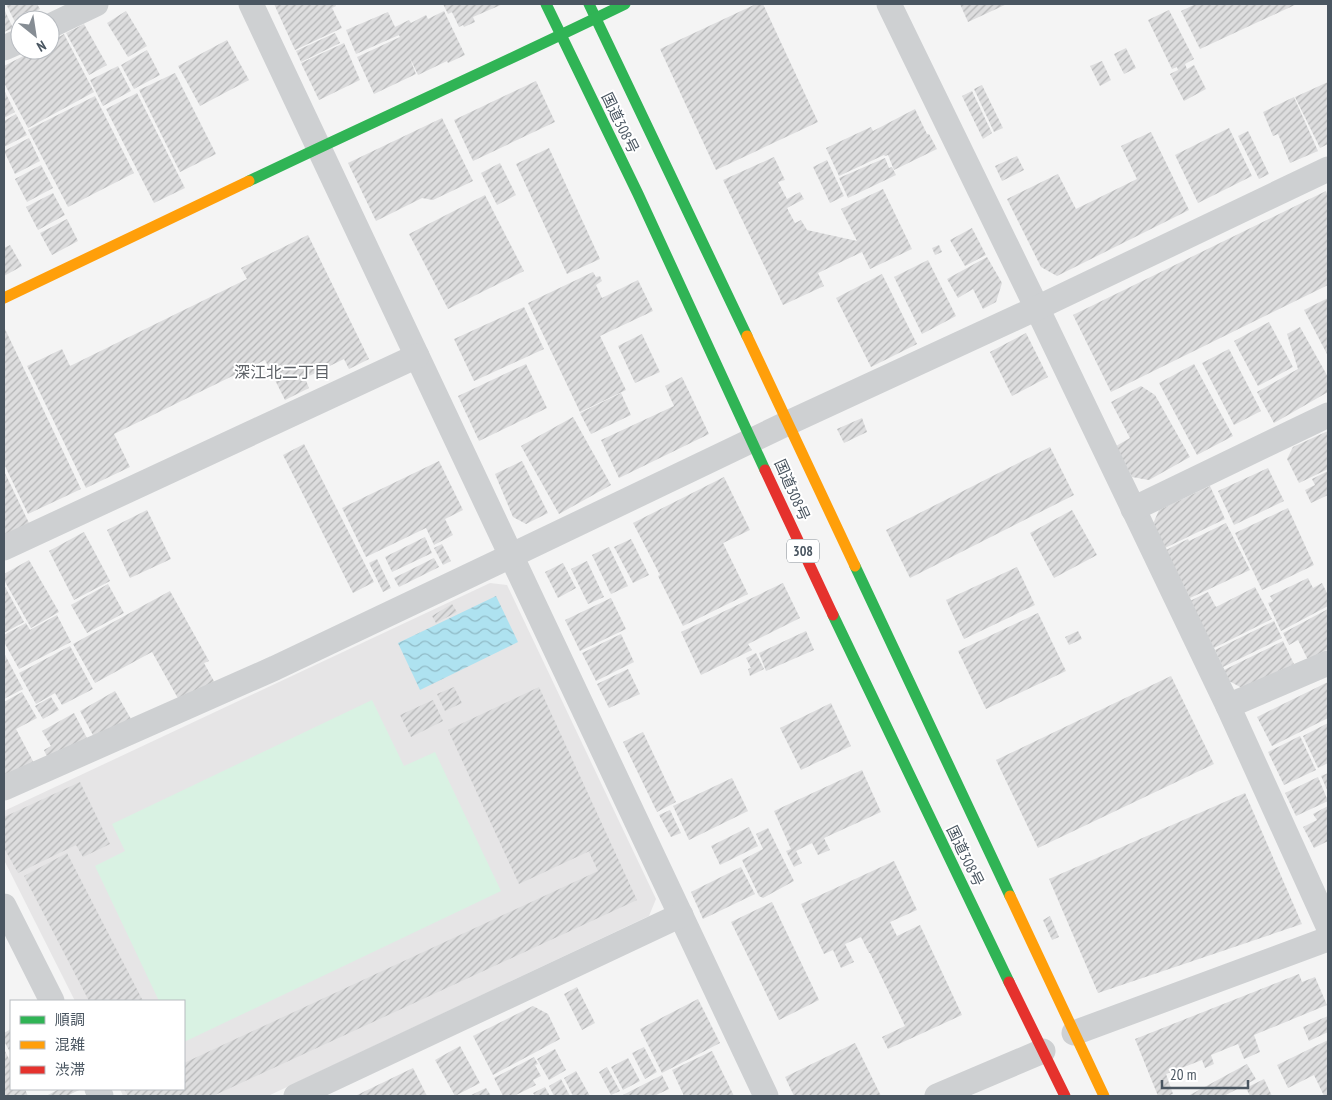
<svg xmlns="http://www.w3.org/2000/svg" width="1332" height="1100" font-family="'PT Sans Narrow','Noto Sans JP',sans-serif">
  <style>
    .education { fill: #e6e5e6 }
    .green { fill: #d9f2e3 }
    .water { fill: url(#water-waves) }
    .building { fill: url(#building-hatch) }
    .lines { fill: none; stroke-linecap: round; stroke-linejoin: round }
    .street { stroke: #ced0d2; stroke-width: 25 }
    .fast { stroke: #30b455; stroke-width: 11 }
    .slow { stroke: #ff9f0a; stroke-width: 11 }
    .jam { stroke: #e5322d; stroke-width: 11 }
    .labels { text-anchor: middle; stroke-width: 4; stroke-linejoin: round; paint-order: stroke }
    .shield { fill: #fff; stroke: #808990; stroke-width: 1 }
    .shield-label { font-size: 14px; font-weight: bold; fill: #4a5661 }
    .street-label { font-size: 15px; fill: #4a5661; stroke: #fff }
    .neighbourhood-label { font-size: 16px; fill: #5f6368; stroke: #fff }
  </style>
  <defs>
    <pattern id="water-waves" width="16" height="10" patternUnits="userSpaceOnUse" patternTransform="scale(1.25)"><rect width="16" height="10" fill="#aee2f0"/><path d="M0 5q4-4 8 0t8 0" fill="none" stroke="#90bac6"/></pattern>
    <pattern id="building-hatch" width="6" height="6" patternUnits="userSpaceOnUse" patternTransform="scale(1.25)"><rect width="6" height="6" fill="#ddddde"/><path d="M-1 1l2-2M0 6l6-6M5 7l2-2" fill="none" stroke="#b5b6b7"/></pattern>
  </defs>
  <rect width="100%" height="100%" fill="#f4f4f4"/>
  <!-- education -->
  <polygon class="education" points="490,583 507,585 656,899 649,916 268,1096 123,1096 120,1089 184,1089 184,1001 75,1001 4,860 4,811"/>
  <!-- green -->
  <polygon class="green" points="372,700 404,766 435,752 501,891 184,1042 184,1001 159,1001 95,866 125,851 112,824"/>
  <!-- water -->
  <polygon class="water" points="496,596 518,642 420,690 398,643"/>
  <!-- building -->
  <g class="building">
    <polygon points="6,4 37,4 40,9 15,22"/>
    <polygon points="274,4 335,4 336,6 332,8 342,28 295,50"/>
    <polygon points="443,4 503,4 473,17 475,22 464,27 463,25 459,27 452,12 448,14"/>
    <polygon points="756,4 763,4 818,122 716,170 660,49"/>
    <polygon points="960,4 1007,4 968,22"/>
    <polygon points="1196,4 1297,4 1200,49 1181,11"/>
    <polygon points="4,9 13,28 4,32"/>
    <polygon points="1169,10 1194,59 1185,64 1187,69 1194,65 1206,89 1184,101 1170,74 1178,70 1177,67 1172,69 1148,20"/>
    <polygon points="126,11 147,46 128,57 107,23"/>
    <polygon points="444,11 465,55 448,63 447,61 418,75 409,56 416,74 374,94 357,57 400,37 399,35 356,54 346,30 388,12 395,27 409,20 411,23 426,15 428,19"/>
    <polygon points="84,24 107,65 89,75 66,33"/>
    <polygon points="335,33 340,43 301,62 296,51"/>
    <polygon points="64,34 94,92 28,128 4,83 4,66 35,50 50,50 50,42"/>
    <polygon points="227,40 249,80 200,106 178,66"/>
    <polygon points="344,43 360,80 319,100 301,63"/>
    <polygon points="1126,48 1136,68 1124,74 1114,54"/>
    <polygon points="147,50 160,75 134,89 121,65"/>
    <polygon points="1102,61 1111,80 1100,86 1090,66"/>
    <polygon points="118,66 131,91 103,106 90,80"/>
    <polygon points="175,73 216,154 180,172 139,90"/>
    <polygon points="536,81 555,122 473,161 454,120"/>
    <polygon points="1328,82 1328,144 1320,148 1295,97"/>
    <polygon points="982,85 1003,128 994,132 974,89"/>
    <polygon points="4,90 15,112 4,118"/>
    <polygon points="972,91 992,133 983,139 962,96"/>
    <polygon points="137,93 185,188 154,203 106,109"/>
    <polygon points="95,96 134,173 68,207 28,130"/>
    <polygon points="1294,97 1318,151 1290,163 1278,134 1273,136 1263,112"/>
    <polygon points="915,109 927,134 929,134 937,149 894,170 888,155 885,156 884,155 839,176 826,148 871,127 873,131"/>
    <polygon points="16,114 27,135 4,147 4,121"/>
    <polygon points="442,118 473,181 433,200 422,198 376,221 348,163"/>
    <polygon points="1229,128 1252,176 1198,203 1175,155"/>
    <polygon points="1248,131 1269,174 1259,179 1238,136"/>
    <polygon points="1151,132 1189,210 1057,276 1041,267 1007,199 1058,174 1076,209 1137,179 1121,146"/>
    <polygon points="29,138 40,161 15,174 4,151"/>
    <polygon points="549,148 600,259 567,274 516,164"/>
    <polygon points="1017,156 1024,170 1002,181 995,166"/>
    <polygon points="774,157 785,180 778,182 787,199 800,192 804,199 787,208 795,223 801,220 807,230 857,241 841,209 883,189 912,249 870,269 862,252 818,273 824,286 783,305 723,180"/>
    <polygon points="885,158 889,168 892,167 896,175 848,198 839,178"/>
    <polygon points="827,160 844,196 830,203 813,167"/>
    <polygon points="500,163 516,195 497,205 481,173"/>
    <polygon points="41,165 53,188 27,202 15,179"/>
    <polygon points="1326,191 1328,196 1328,285 1111,392 1073,315"/>
    <polygon points="53,193 65,215 38,230 26,207"/>
    <polygon points="485,195 524,271 448,309 409,234"/>
    <polygon points="67,219 78,241 52,255 40,233"/>
    <polygon points="972,228 986,255 965,266 950,240"/>
    <polygon points="308,235 369,359 349,369 344,359 305,378 309,388 285,400 265,360 114,434 130,467 86,488 27,366 62,349 70,366 247,279 241,268"/>
    <polygon points="10,245 22,266 4,276 4,248"/>
    <polygon points="939,245 942,252 935,255 932,248"/>
    <polygon points="987,257 1002,283 996,302 983,309 973,289 958,298 947,279"/>
    <polygon points="928,260 956,316 922,334 894,277"/>
    <polygon points="593,272 596,277 600,276 602,281 596,285 602,298 638,280 653,311 600,336 626,390 580,412 528,303"/>
    <polygon points="882,274 917,344 871,367 836,298"/>
    <polygon points="1328,298 1328,356 1304,310"/>
    <polygon points="524,307 544,349 474,381 454,339"/>
    <polygon points="1269,322 1293,367 1258,386 1234,341"/>
    <polygon points="1300,327 1328,377 1328,392 1274,423 1257,392 1298,369 1287,334"/>
    <polygon points="4,329 5,329 81,489 28,514 4,464"/>
    <polygon points="1026,333 1048,377 1012,396 990,352"/>
    <polygon points="642,334 660,372 635,383 618,346"/>
    <polygon points="1229,349 1261,411 1234,425 1202,363"/>
    <polygon points="526,364 547,408 479,441 458,396"/>
    <polygon points="1194,364 1233,436 1197,455 1159,383"/>
    <polygon points="682,377 709,434 619,478 601,440 674,406 665,386"/>
    <polygon points="1141,386 1155,395 1190,457 1149,480 1132,477 1116,446 1130,438 1111,402"/>
    <polygon points="621,393 631,415 591,434 580,413"/>
    <polygon points="573,417 611,485 559,514 521,446"/>
    <polygon points="862,418 867,432 844,443 837,429"/>
    <polygon points="1328,431 1328,469 1299,483 1287,459 1293,447"/>
    <polygon points="304,444 374,582 353,593 283,455"/>
    <polygon points="1050,447 1074,495 910,578 886,530"/>
    <polygon points="439,461 463,510 445,519 453,535 434,545 426,528 366,557 342,508"/>
    <polygon points="522,461 548,513 526,524 513,517 495,474"/>
    <polygon points="1268,468 1284,501 1234,525 1218,491"/>
    <polygon points="4,471 29,523 4,536"/>
    <polygon points="1328,471 1328,495 1311,503 1305,490 1315,485 1312,479"/>
    <polygon points="724,477 750,530 723,543 748,594 683,626 658,576 660,575 633,523"/>
    <polygon points="1210,486 1225,519 1165,548 1153,524 1159,510"/>
    <polygon points="1288,508 1314,565 1262,590 1235,533"/>
    <polygon points="147,510 171,559 130,578 107,530"/>
    <polygon points="1072,510 1097,555 1054,578 1030,533"/>
    <polygon points="1226,523 1250,570 1190,598 1166,550 1188,539 1189,541"/>
    <polygon points="84,532 110,581 74,600 49,551"/>
    <polygon points="425,537 432,553 392,572 385,557"/>
    <polygon points="631,539 649,575 633,583 614,547"/>
    <polygon points="442,544 451,561 443,565 434,548"/>
    <polygon points="609,547 628,586 611,594 592,555"/>
    <polygon points="434,558 439,567 399,587 394,578"/>
    <polygon points="377,559 391,588 383,592 369,563"/>
    <polygon points="29,560 59,612 31,628 4,580 4,574"/>
    <polygon points="587,561 604,597 588,604 571,569"/>
    <polygon points="563,563 576,588 558,598 545,572"/>
    <polygon points="1017,567 1035,605 964,639 946,600"/>
    <polygon points="1308,578 1313,588 1322,583 1328,595 1328,606 1281,631 1268,603 1273,601 1270,596"/>
    <polygon points="783,583 800,618 748,644 752,650 701,675 681,632"/>
    <polygon points="108,584 124,613 87,633 71,605"/>
    <polygon points="4,585 24,622 4,633"/>
    <polygon points="1255,587 1272,619 1214,648 1190,601 1208,592 1216,607"/>
    <polygon points="170,591 209,661 204,663 215,683 180,702 152,652 95,683 73,644"/>
    <polygon points="611,598 626,629 580,651 565,620"/>
    <polygon points="452,604 457,612 436,623 432,616"/>
    <polygon points="1328,609 1328,649 1308,660 1298,640 1289,645 1283,633"/>
    <polygon points="1038,613 1066,671 986,709 958,651"/>
    <polygon points="57,615 71,642 19,669 4,642 4,635 26,623 30,630"/>
    <polygon points="1274,621 1282,638 1223,667 1215,650"/>
    <polygon points="806,631 814,650 766,671 759,653"/>
    <polygon points="1078,631 1082,639 1069,645 1065,637"/>
    <polygon points="621,634 634,662 596,681 582,653"/>
    <polygon points="1283,641 1294,664 1242,688 1229,681 1224,670"/>
    <polygon points="70,646 93,689 62,705 55,693 36,704 19,673"/>
    <polygon points="4,653 23,689 4,699"/>
    <polygon points="756,653 764,669 750,676 748,669 751,668 746,658"/>
    <polygon points="628,669 640,694 609,708 597,684"/>
    <polygon points="1171,676 1214,764 1038,848 996,760"/>
    <polygon points="1328,682 1328,718 1272,746 1257,717"/>
    <polygon points="454,687 462,703 445,711 437,694"/>
    <polygon points="539,687 637,900 213,1096 128,1096 124,1089 184,1089 184,1063 598,871 589,852 594,849 519,884 448,730"/>
    <polygon points="115,691 131,719 95,739 80,711"/>
    <polygon points="22,692 37,718 16,729 34,763 4,779 4,702"/>
    <polygon points="51,697 59,710 43,719 35,706"/>
    <polygon points="433,700 443,721 411,737 400,715"/>
    <polygon points="831,703 851,746 801,770 780,728"/>
    <polygon points="74,713 88,740 49,761 44,750 51,746 42,731"/>
    <polygon points="1328,723 1328,763 1318,768 1303,736"/>
    <polygon points="643,732 676,802 657,812 623,742"/>
    <polygon points="1300,736 1316,770 1284,785 1268,752"/>
    <polygon points="862,770 881,812 824,838 830,850 818,855 812,843 796,851 802,863 794,867 786,851 791,849 774,811"/>
    <polygon points="1328,773 1328,792 1321,776"/>
    <polygon points="1318,777 1328,801 1296,816 1285,793"/>
    <polygon points="732,778 748,811 689,840 673,806"/>
    <polygon points="80,782 110,844 83,857 76,845 18,873 4,848 4,817"/>
    <polygon points="1245,793 1302,924 1098,993 1049,879"/>
    <polygon points="1328,806 1328,841 1314,848 1303,827 1317,820 1313,814"/>
    <polygon points="670,810 681,833 671,837 659,815"/>
    <polygon points="749,827 758,846 720,865 711,846"/>
    <polygon points="768,828 794,881 763,898 759,896 742,860 763,849 756,834"/>
    <polygon points="67,853 143,1001 89,1001 24,876"/>
    <polygon points="894,861 917,910 890,922 897,936 920,925 962,1015 888,1049 882,1037 905,1026 870,953 869,953 861,937 845,944 854,962 841,968 833,950 824,954 801,904"/>
    <polygon points="741,867 755,894 703,919 691,892"/>
    <polygon points="772,902 819,1000 779,1020 731,922"/>
    <polygon points="1050,916 1059,937 1052,940 1043,920"/>
    <polygon points="1299,974 1302,982 1315,977 1327,1005 1254,1035 1260,1052 1244,1059 1238,1044 1211,1055 1214,1064 1205,1068 1202,1060 1166,1074 1173,1094 1166,1096 1158,1096 1135,1039"/>
    <polygon points="577,987 595,1023 582,1030 564,994"/>
    <polygon points="698,999 720,1043 662,1073 640,1029"/>
    <polygon points="533,1006 548,1014 560,1039 493,1075 473,1036"/>
    <polygon points="1328,1016 1328,1032 1309,1041 1303,1027"/>
    <polygon points="11,1029 11,1054 4,1041 4,1033"/>
    <polygon points="1328,1040 1328,1096 1324,1096 1314,1075 1288,1088 1277,1065"/>
    <polygon points="855,1043 881,1096 794,1096 785,1077"/>
    <polygon points="460,1046 480,1083 455,1096 435,1060"/>
    <polygon points="644,1047 657,1072 645,1079 632,1053"/>
    <polygon points="4,1049 11,1063 11,1089 25,1089 28,1096 4,1096"/>
    <polygon points="555,1049 566,1070 549,1080 537,1059"/>
    <polygon points="712,1051 734,1096 684,1096 672,1070"/>
    <polygon points="534,1057 538,1064 535,1065 541,1076 533,1080 536,1085 514,1096 503,1096 494,1078"/>
    <polygon points="628,1058 640,1081 623,1090 611,1067"/>
    <polygon points="1247,1064 1256,1079 1224,1096 1188,1096"/>
    <polygon points="607,1067 620,1091 611,1095 599,1072"/>
    <polygon points="413,1068 427,1096 355,1096"/>
    <polygon points="576,1071 590,1096 573,1096 564,1078"/>
    <polygon points="662,1075 669,1089 654,1096 621,1096"/>
    <polygon points="561,1079 570,1096 554,1096 549,1086"/>
    <polygon points="1264,1079 1272,1096 1250,1096 1246,1088"/>
    <polygon points="545,1087 550,1096 535,1096 533,1093"/>
    <polygon points="486,1088 491,1096 469,1096"/>
    <polygon points="59,1089 81,1089 67,1096 46,1096"/>
  </g>
  <g class="lines">
    <!-- street -->
    <g class="street">
      <polyline points="251,4 766,1096"/>
      <polyline points="889,4 1037,308 1228,706 1328,926"/>
      <polyline points="50,26 96,4"/>
      <polyline points="4,48 20,41"/>
      <polyline points="1133,509 1328,415"/>
      <polyline points="4,548 417,356"/>
      <polyline points="1228,706 1328,663"/>
      <polyline points="4,788 275,668 498,562 788,423 1037,308 1328,169"/>
      <polyline points="4,906 52,1001"/>
      <polyline points="1074,1033 1328,939"/>
      <polyline points="97,1089 101,1096"/>
      <polyline points="296,1096 681,915"/>
      <polyline points="937,1096 1043,1051"/>
    </g>
    <!-- fast -->
    <g class="fast">
      <polyline points="546,4 638,194 765,470"/>
      <polyline points="589,4 747,336"/>
      <path d="M249 181C374 121 500 65 625 4"/>
      <polyline points="855,566 1010,896"/>
      <polyline points="833,615 1009,982"/>
    </g>
    <!-- slow -->
    <g class="slow">
      <polyline points="4,298 249,181"/>
      <polyline points="747,336 855,566"/>
      <polyline points="1010,896 1104,1096"/>
    </g>
    <!-- jam -->
    <g class="jam">
      <polyline points="765,470 833,615"/>
      <polyline points="1009,982 1065,1096"/>
    </g>
  </g>
  <g class="labels">
    <!-- shield labels -->
    <rect class="shield" x="787" y="539.5" width="32" height="23" rx="4"/>
    <g class="shield-label">
      <text x="803" y="556">308</text>
    </g>
    <!-- street labels -->
    <g class="street-label">
      <text transform="translate(620 123) rotate(64)" y="5">国道308号</text>
      <text transform="translate(792 490) rotate(66)" y="5">国道308号</text>
      <text transform="translate(965 856) rotate(64)" y="5">国道308号</text>
    </g>
    <!-- neighbourhood labels -->
    <g class="neighbourhood-label">
      <text x="282" y="378">深江北二丁目</text>
    </g>
  </g>
  <!-- border -->
  <rect width="1332" height="1100" fill="none" stroke="#4a5661" stroke-width="10"/>
  <!-- legend -->
  <rect x="10" y="1000" width="175" height="90" fill="#ffffff" stroke="#b7bbc0"/>
  <rect x="20" y="1016" width="25" height="8" fill="#30b455" stroke="#b7bbc0"/>
  <text x="55" y="1025" font-size="15" fill="#4a5661">順調</text>
  <rect x="20" y="1041" width="25" height="8" fill="#ff9f0a" stroke="#b7bbc0"/>
  <text x="55" y="1050" font-size="15" fill="#4a5661">混雑</text>
  <rect x="20" y="1066" width="25" height="8" fill="#e5322d" stroke="#b7bbc0"/>
  <text x="55" y="1075" font-size="15" fill="#4a5661">渋滞</text>
  <!-- north arrow -->
  <g transform="translate(35 35) rotate(150)"><circle r="24" fill="#ffffff" stroke="#b7bbc0"/>
  <path d="M0-4L9 19L0 12L-9 19Z" fill="#868d94"/>
  <text y="-8" font-size="14" font-weight="bold" text-anchor="middle" fill="#4a5661">N</text>
  </g>
  <!-- scale -->
  <path d="M1162 1080v8h86v-8" fill="none" stroke="#4a5661" stroke-width="2.5"/>
  <text x="1170" y="1080" font-size="15" fill="#4a5661" stroke="#ffffff" stroke-width="4" paint-order="stroke">20 m</text>
</svg>
